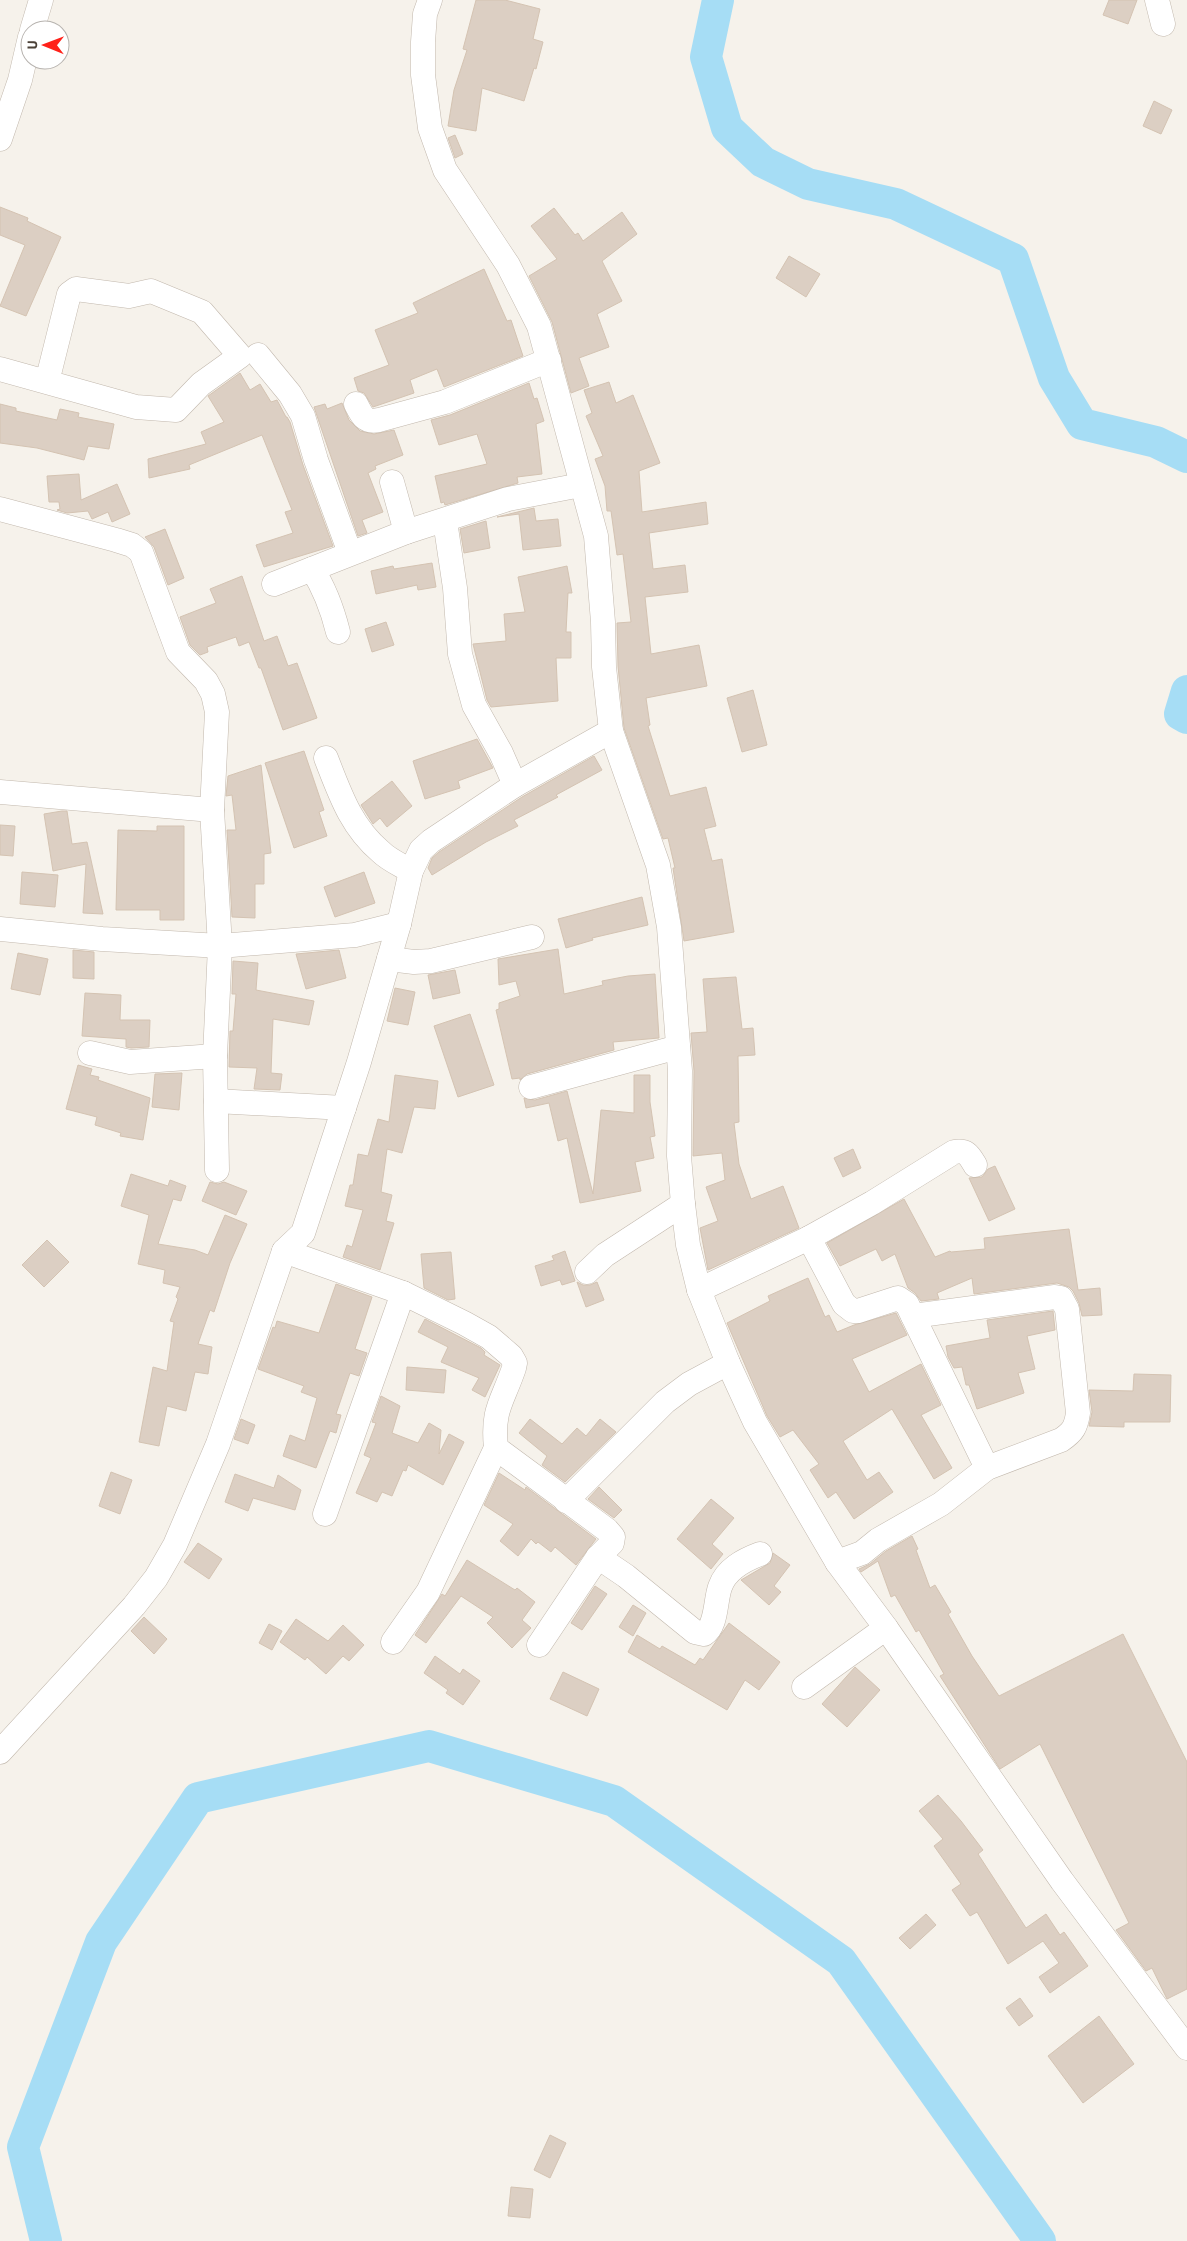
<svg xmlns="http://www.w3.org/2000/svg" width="1187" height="2241" font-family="'Titillium Web',sans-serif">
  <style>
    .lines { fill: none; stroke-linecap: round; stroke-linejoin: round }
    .river { stroke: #a6ddf5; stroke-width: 32 }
    .building { fill: #dccfc3; stroke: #d4c3b2 }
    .minor-casing { stroke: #c2b8ad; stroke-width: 25 }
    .minor { stroke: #fff; stroke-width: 24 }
  </style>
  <rect width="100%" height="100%" fill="#f6f2eb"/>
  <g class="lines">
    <!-- river -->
    <g class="river">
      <polyline points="718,0 706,57 727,128 763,162 808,184 896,204 1013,259 1054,378 1082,424 1156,442 1187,457"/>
      <polyline points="1187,691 1180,714 1187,718"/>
      <polyline points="46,2241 23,2147 101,1942 198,1798 429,1746 614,1801 841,1961 1040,2241"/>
    </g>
  </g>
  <!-- building -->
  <g class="building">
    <polygon points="476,0 505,0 540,9 533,39 543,42 536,69 534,68 524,101 482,88 476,131 448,126 454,90 467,50 463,49"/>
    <polygon points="1109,0 1137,0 1128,24 1103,15"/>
    <polygon points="1154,101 1172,110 1161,134 1143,126"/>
    <polygon points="455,135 463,154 455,158 448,138"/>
    <polygon points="0,207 28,218 27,221 61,237 26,316 0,306 25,245 0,235"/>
    <polygon points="554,208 575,235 578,233 583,241 622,212 637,234 602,261 622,301 597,314 609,347 579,358 589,386 571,393 552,322 529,276 557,259 531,226"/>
    <polygon points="789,256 820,274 806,297 776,278"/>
    <polygon points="484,269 507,321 511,320 523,356 444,387 437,369 410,380 414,393 373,407 364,393 358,391 354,378 389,365 375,330 418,313 413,303"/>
    <polygon points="240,373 250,390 260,384 271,402 277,400 286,417 287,417 290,422 303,465 333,546 264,567 256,545 293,533 285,512 292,510 262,435 189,465 190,469 149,478 148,459 206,444 201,432 224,422 208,396"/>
    <polygon points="609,382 616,403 633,395 660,463 639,471 642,512 706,502 708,524 649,533 653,569 685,565 688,592 645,597 651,654 699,645 707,686 646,698 650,725 648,726 670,796 706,787 716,826 704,829 712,861 722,859 734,932 684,941 673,868 675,868 668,838 663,839 624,728 618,666 617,623 631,622 623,554 617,555 611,511 607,511 605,486 595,459 603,456 586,416 592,413 584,390"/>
    <polygon points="529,383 534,399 537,398 544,421 536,424 542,474 517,477 518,483 445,505 444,502 441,503 435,476 487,464 477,434 439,445 431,420 450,415"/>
    <polygon points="342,403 349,420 360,431 374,434 394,430 403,455 375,466 376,469 368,473 383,512 362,520 367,533 358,536 314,407 325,404 327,409"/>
    <polygon points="0,404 16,408 16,411 57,420 60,409 79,413 78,417 114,424 109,449 88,446 84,460 37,448 0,443"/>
    <polygon points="79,474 81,500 117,484 130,514 112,522 108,512 92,519 88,511 67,513 57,510 60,509 59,502 49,502 47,476"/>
    <polygon points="534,508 536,521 558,519 561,546 523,550 519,514 497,517"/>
    <polygon points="486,521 490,548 464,553 460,529"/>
    <polygon points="165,529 184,578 168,585 154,547 145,537"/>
    <polygon points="432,563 436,587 418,590 417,585 376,594 371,571 393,566 394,569"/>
    <polygon points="567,566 572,593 568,593 566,632 571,632 571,658 556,658 558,701 491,707 487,700 473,644 506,641 504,614 525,612 518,577"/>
    <polygon points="242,576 264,641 277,636 288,666 297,663 317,718 283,730 261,668 259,668 249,642 239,646 236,637 207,647 208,652 200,655 190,645 180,617 216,603 210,589"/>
    <polygon points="386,622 394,645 372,652 365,629"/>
    <polygon points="753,690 767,745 742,752 727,698"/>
    <polygon points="477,739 493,768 458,781 460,788 425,799 413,761"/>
    <polygon points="304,751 324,810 319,812 327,836 294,848 265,763"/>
    <polygon points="594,756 602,770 556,795 558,797 514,820 518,826 486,842 432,875 428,868 432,858 439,852 522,797"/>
    <polygon points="261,765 271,853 264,854 264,884 255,884 255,918 232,917 227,830 236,830 232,795 226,796 228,776"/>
    <polygon points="392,781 412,806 387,827 380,818 373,824 361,805"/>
    <polygon points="62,811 67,811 72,844 87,842 103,914 83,913 86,864 53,871 44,814"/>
    <polygon points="0,825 15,826 13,856 0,855"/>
    <polygon points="157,826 184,826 184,920 160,920 160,910 116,910 118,830 157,831"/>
    <polygon points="22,872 58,875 55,907 20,904"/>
    <polygon points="364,872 375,903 335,917 324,887"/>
    <polygon points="642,897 648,925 592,938 593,940 566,948 558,919"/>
    <polygon points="558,949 564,994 603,985 602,981 628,976 655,974 659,1038 613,1042 614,1050 527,1074 520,1080 520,1078 512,1079 496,1010 499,1009 499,1003 520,996 516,981 499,985 498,959"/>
    <polygon points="73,950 94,952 94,979 73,978"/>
    <polygon points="339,950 346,978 306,989 296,954"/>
    <polygon points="18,953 48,959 40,995 11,989"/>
    <polygon points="233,961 258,963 256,990 314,1001 309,1025 273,1019 271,1073 282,1074 280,1090 254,1089 257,1068 229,1067 230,1031 233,1031 236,994 232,994"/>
    <polygon points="455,970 460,993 433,999 428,975"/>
    <polygon points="736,977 742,1029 753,1028 755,1055 738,1056 739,1122 734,1123 739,1164 751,1199 783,1186 799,1228 708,1270 700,1228 718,1221 706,1187 725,1180 722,1153 693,1156 694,1071 691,1033 707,1032 703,979"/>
    <polygon points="395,988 415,992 408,1025 387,1021"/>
    <polygon points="85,993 121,995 120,1020 150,1020 149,1047 131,1048 126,1047 126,1039 82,1036"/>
    <polygon points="470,1014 494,1085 458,1097 434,1026"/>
    <polygon points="78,1065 92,1069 90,1075 99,1077 98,1080 150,1098 143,1140 120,1136 121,1133 95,1125 97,1117 66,1109"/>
    <polygon points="182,1073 179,1110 152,1107 155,1074"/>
    <polygon points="395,1075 438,1081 435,1109 414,1107 402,1153 387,1149 381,1192 392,1195 386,1221 394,1223 380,1270 343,1257 347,1245 352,1247 363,1210 345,1206 350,1185 353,1185 358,1154 368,1156 378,1119 389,1122"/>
    <polygon points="634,1075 650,1075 650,1102 655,1136 650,1137 654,1158 635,1162 641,1191 580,1203 567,1138 558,1141 549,1103 526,1108 524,1098 535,1100 567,1091 593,1194 601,1110 634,1113"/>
    <polygon points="853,1149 861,1168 843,1177 834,1158"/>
    <polygon points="995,1166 1015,1209 989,1221 969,1178 982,1177 988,1169"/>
    <polygon points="131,1174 168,1186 170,1180 186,1186 181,1201 173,1199 158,1244 195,1250 208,1255 225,1215 247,1224 230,1263 214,1312 210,1310 198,1344 212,1347 208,1374 195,1372 186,1411 167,1406 159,1446 139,1442 153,1367 167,1371 174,1322 170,1321 178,1299 176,1297 180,1287 163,1283 165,1270 138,1264 149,1215 121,1206"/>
    <polygon points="210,1182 218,1184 224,1182 247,1191 236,1215 202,1201"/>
    <polygon points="904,1199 935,1257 950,1251 951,1252 985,1249 984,1238 1069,1229 1078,1290 1100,1288 1102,1315 1082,1316 1079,1303 1073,1291 1069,1287 1057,1283 974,1294 972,1278 937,1293 939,1299 921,1301 915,1293 908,1288 895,1254 882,1261 876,1249 840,1266 827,1243"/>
    <polygon points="47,1240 69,1262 44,1287 22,1265"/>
    <polygon points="565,1251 575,1281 562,1285 560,1280 541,1286 535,1266 554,1260 552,1256"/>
    <polygon points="451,1252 455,1299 448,1300 424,1288 421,1254"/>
    <polygon points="808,1278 825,1317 829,1315 837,1332 854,1325 896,1313 907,1335 852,1359 869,1392 921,1364 941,1405 921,1415 952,1468 934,1479 892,1409 843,1441 867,1480 879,1472 893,1492 854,1519 836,1492 828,1498 810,1470 819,1464 793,1430 780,1437 767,1416 727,1323 770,1301 768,1296"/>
    <polygon points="577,1282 583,1285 590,1285 597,1282 604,1300 586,1307"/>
    <polygon points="336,1284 372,1297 355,1349 367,1353 359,1376 350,1373 336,1414 341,1415 336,1433 330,1431 316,1468 283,1456 290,1435 305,1441 317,1398 301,1392 304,1386 258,1369 273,1327 275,1328 277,1321 319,1333"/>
    <polygon points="1053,1311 1055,1330 1027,1336 1035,1369 1018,1373 1024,1393 977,1409 969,1385 966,1385 962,1367 954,1368 948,1357 946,1346 990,1338 987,1320"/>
    <polygon points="425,1319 481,1348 485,1352 484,1355 500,1365 485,1397 472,1390 479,1378 441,1362 448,1347 418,1332"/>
    <polygon points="407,1367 446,1370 444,1393 406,1390"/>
    <polygon points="1134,1374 1171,1375 1170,1422 1124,1422 1124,1427 1089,1426 1092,1412 1089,1390 1133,1391"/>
    <polygon points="381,1396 400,1406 392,1433 418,1443 429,1423 441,1430 439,1454 449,1434 464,1442 443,1485 408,1465 406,1471 403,1470 392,1496 382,1492 377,1502 356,1493 371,1458 364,1455 376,1423 372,1422"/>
    <polygon points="241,1419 255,1425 248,1444 234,1439"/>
    <polygon points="530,1419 562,1444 577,1428 586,1436 600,1419 616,1432 565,1482 542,1465 547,1456 519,1433"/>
    <polygon points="111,1472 132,1480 120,1514 99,1506"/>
    <polygon points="499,1473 525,1490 526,1487 596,1539 576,1565 555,1547 551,1552 538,1542 536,1544 531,1539 518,1556 500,1541 513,1524 484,1505"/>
    <polygon points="235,1474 274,1488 278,1475 301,1490 295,1510 253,1498 248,1511 225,1502"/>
    <polygon points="599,1487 622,1510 614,1518 588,1499"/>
    <polygon points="711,1499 734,1518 712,1544 723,1554 711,1569 677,1539"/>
    <polygon points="912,1536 918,1549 916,1550 930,1588 935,1585 951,1612 948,1614 972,1656 999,1696 1123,1634 1187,1762 1187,1989 1167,1999 1152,1968 1146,1971 1116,1930 1129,1923 1040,1744 1000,1769 940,1676 944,1674 919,1630 916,1632 895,1595 891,1597 878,1561 861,1572 859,1569 870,1564 886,1551"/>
    <polygon points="198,1543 222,1559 209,1579 184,1562"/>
    <polygon points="773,1553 790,1565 774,1586 781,1592 769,1605 741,1580 770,1563"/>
    <polygon points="467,1560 515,1590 517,1588 535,1602 522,1620 531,1628 512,1648 487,1623 493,1617 461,1596 426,1643 415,1635 442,1594 445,1596"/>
    <polygon points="595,1586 607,1594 582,1630 571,1623"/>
    <polygon points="633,1605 646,1613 633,1636 619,1627"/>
    <polygon points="144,1617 167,1639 154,1654 131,1631"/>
    <polygon points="296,1619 328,1641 343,1625 364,1645 349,1661 343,1656 326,1674 307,1657 305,1660 280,1642"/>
    <polygon points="729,1623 780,1662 759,1690 745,1680 727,1710 628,1652 637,1635 660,1649 662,1646 695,1665 700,1658 703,1660"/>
    <polygon points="269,1624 282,1631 272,1650 259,1643"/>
    <polygon points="435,1656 460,1674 463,1669 480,1681 463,1705 446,1693 448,1690 424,1673"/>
    <polygon points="855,1667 880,1690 847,1727 822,1704"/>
    <polygon points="563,1672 599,1689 587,1716 550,1699"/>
    <polygon points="938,1795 961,1821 983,1850 978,1854 1026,1928 1046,1914 1060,1935 1064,1932 1088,1966 1050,1993 1039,1977 1059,1963 1043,1941 1008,1964 977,1912 970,1916 952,1890 961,1884 934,1846 943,1839 919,1811"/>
    <polygon points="926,1914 936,1925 910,1949 899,1938"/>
    <polygon points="1020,1998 1033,2016 1019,2026 1006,2008"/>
    <polygon points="1099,2016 1134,2064 1083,2103 1048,2056"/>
    <polygon points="550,2135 566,2143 550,2178 534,2170"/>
    <polygon points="511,2187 533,2189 530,2218 508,2216"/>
  </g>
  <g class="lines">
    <defs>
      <g id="minor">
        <polyline points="430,0 425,14 423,42 423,75 430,128 445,170 508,265 539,326 596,536 603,622 604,667 611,731 658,865 669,927 680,1071 679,1156 683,1204 688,1245 699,1290 728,1363 755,1422 837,1562 886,1628 1062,1881 1187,2048"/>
        <polyline points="1157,0 1163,24"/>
        <polyline points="32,30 41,0"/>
        <polyline points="0,139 20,80 30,37"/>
        <polyline points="258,355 290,394 303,416 316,460 350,553"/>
        <polyline points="0,369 136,407 176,410 201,384 240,356 202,312 151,291 129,296 76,289 69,294 47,382"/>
        <path d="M356 404C362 416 365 423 379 420L445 402 549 360"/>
        <polyline points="392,482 406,532"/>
        <polyline points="0,509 116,540 132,545 141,552 178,652 206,681 213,694 217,712 212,810 220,946 215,1056 217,1170"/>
        <polyline points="445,521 455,588 460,654 474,705 501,753 515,785"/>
        <path d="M312 569C325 589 332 608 338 632"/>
        <polyline points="274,584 406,532 508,499 581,485"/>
        <path d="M326 758C340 794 351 827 381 852 389 860 401 865 411 871"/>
        <polyline points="0,792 212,810"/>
        <polyline points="0,929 102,939 220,946 355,935 399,924"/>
        <polyline points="389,959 414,962 431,961 532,937"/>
        <polyline points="90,1053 130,1062 215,1056"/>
        <polyline points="531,1087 678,1047"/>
        <polyline points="216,1101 344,1108"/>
        <path d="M809 1238 872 1203 954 1152C967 1150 969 1155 975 1165"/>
        <path d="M284 1251 403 1293 464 1323 489 1337 511 1356 515 1363 514 1368C502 1403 492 1409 496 1448L607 1530 613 1537 612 1543 598 1557 626 1576 695 1632 704 1634C717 1626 715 1601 720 1587 726 1569 744 1560 760 1554"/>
        <polyline points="587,1272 605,1255 683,1204"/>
        <polyline points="699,1290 809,1238 844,1304 853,1311 858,1311 898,1298 907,1304 987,1468"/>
        <polyline points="566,1501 665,1402 689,1384 728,1363"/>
        <polyline points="325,1514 403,1293"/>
        <path d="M837 1562 862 1553 878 1540 941 1504 987 1468 1061 1440C1073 1432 1076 1427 1078 1413L1067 1309 1061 1298 1055 1297 913 1316"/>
        <polyline points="393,1642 428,1592 496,1448"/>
        <polyline points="539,1645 598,1557"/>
        <polyline points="804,1687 886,1628"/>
        <polyline points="0,1752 134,1606 156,1578 175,1545 218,1444 284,1251 303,1233 359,1062 399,924 411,871 421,850 431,841 515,785 611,731"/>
      </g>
    </defs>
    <!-- minor casing -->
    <use href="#minor" class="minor-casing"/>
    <!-- minor -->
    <use href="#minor" class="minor"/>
  </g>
  <!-- north arrow -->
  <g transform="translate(45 45) rotate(271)"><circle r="24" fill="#ffffff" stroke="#b7b3af"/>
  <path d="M0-4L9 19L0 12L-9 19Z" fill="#ff2119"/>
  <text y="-8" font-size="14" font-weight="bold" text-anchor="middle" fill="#4b4138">U</text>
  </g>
</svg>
